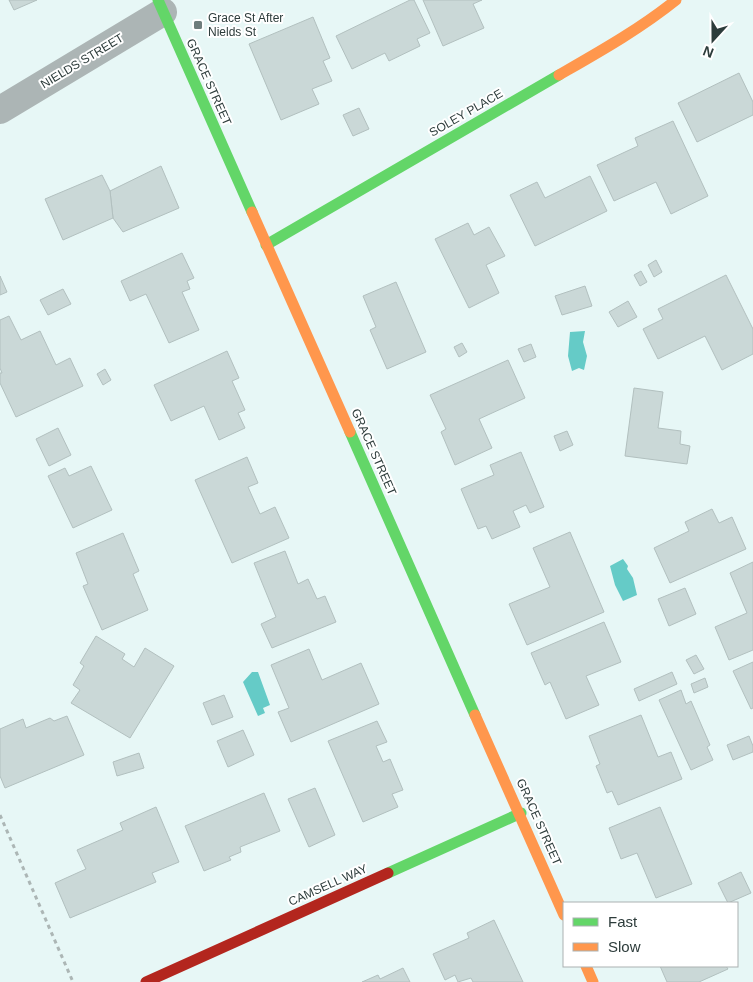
<svg xmlns="http://www.w3.org/2000/svg" width="753" height="982" font-family="Arial,sans-serif">
  <style>
    .water { fill: #65cbc7 }
    .building { fill: #cad8d7; stroke: #b2c0bf }
    .lines { fill: none; stroke-linecap: round; stroke-linejoin: round }
    .path { stroke: #acb6b5; stroke-width: 3; stroke-dasharray: 4 4; stroke-linecap: butt }
    .street { stroke: #acb5b5; stroke-width: 28 }
    .fast { stroke: #63d668; stroke-width: 11 }
    .slow { stroke: #ff974d; stroke-width: 11 }
    .jam { stroke: #b3261e; stroke-width: 11 }
    .poi-dot { fill: #6e7d7c; stroke: #fff; stroke-width: 2 }
    .labels { text-anchor: middle; stroke-width: 4; stroke-linejoin: round; paint-order: stroke }
    .poi-label { font-size: 12px; fill: #2d3c3b; stroke: #fff; text-anchor: start }
    .street-label { font-size: 12px; fill: #2d3c3b; stroke: #fff }
  </style>
  <rect width="100%" height="100%" fill="#e7f7f6"/>
  <!-- water -->
  <g class="water">
    <polygon points="585,331 583,342 587,356 584,370 579,368 572,371 568,356 570,332"/>
    <polygon points="623,559 628,566 627,569 633,578 637,595 623,601 615,585 610,566"/>
    <polygon points="252,672 258,672 270,705 263,708 265,713 258,716 243,682"/>
  </g>
  <!-- building -->
  <g class="building">
    <polygon points="9,0 37,0 14,10"/>
    <polygon points="410,0 414,0 430,33 417,39 420,46 389,61 385,53 352,69 336,36"/>
    <polygon points="423,0 482,0 473,4 484,28 443,46"/>
    <polygon points="313,17 330,58 323,61 332,81 312,89 319,104 281,120 249,44"/>
    <polygon points="739,73 753,102 753,115 697,142 678,103"/>
    <polygon points="359,108 369,129 353,136 343,115"/>
    <polygon points="673,121 708,196 671,214 656,182 614,201 597,165 638,146 635,138"/>
    <polygon points="161,166 179,208 123,232 113,218 110,191"/>
    <polygon points="102,175 110,191 113,218 63,240 45,199"/>
    <polygon points="590,176 607,211 535,246 510,195 537,182 545,198"/>
    <polygon points="468,223 474,235 489,227 505,256 486,265 499,293 469,308 435,239"/>
    <polygon points="182,253 194,278 187,281 190,289 182,292 199,330 169,343 146,294 130,301 121,281"/>
    <polygon points="656,260 662,272 654,277 648,265"/>
    <polygon points="641,271 647,282 640,286 634,275"/>
    <polygon points="726,275 753,329 753,354 722,370 705,336 658,359 643,329 663,319 658,309"/>
    <polygon points="0,276 7,292 0,295"/>
    <polygon points="396,282 426,352 387,369 370,330 376,327 363,296"/>
    <polygon points="585,286 592,306 562,315 555,296"/>
    <polygon points="63,289 71,304 48,315 40,300"/>
    <polygon points="628,301 637,317 618,327 609,312"/>
    <polygon points="9,316 21,340 40,331 56,365 70,358 83,386 16,417 0,383 0,373 2,373 0,368 0,320"/>
    <polygon points="462,343 467,352 459,357 454,347"/>
    <polygon points="531,344 536,357 524,362 518,349"/>
    <polygon points="227,351 239,378 232,381 245,410 238,413 245,428 219,440 204,406 171,421 154,385"/>
    <polygon points="508,360 525,398 479,419 492,448 455,465 441,432 446,429 430,395"/>
    <polygon points="105,369 111,380 103,385 97,374"/>
    <polygon points="634,388 663,392 658,428 681,431 680,444 690,446 687,464 625,456"/>
    <polygon points="58,428 71,455 49,466 36,439"/>
    <polygon points="567,431 573,445 560,451 554,436"/>
    <polygon points="521,452 544,507 530,513 526,505 513,511 520,527 492,539 486,526 478,529 461,489 494,475 490,465"/>
    <polygon points="247,457 258,483 248,487 260,514 275,507 289,538 232,563 195,480"/>
    <polygon points="91,466 112,510 73,528 48,476 65,468 69,476"/>
    <polygon points="712,509 719,523 732,517 746,549 670,583 654,548 689,531 685,522"/>
    <polygon points="570,532 604,612 527,645 509,604 550,587 533,548"/>
    <polygon points="123,533 139,571 133,574 148,610 102,630 83,586 88,584 76,553"/>
    <polygon points="285,551 298,584 308,579 317,599 325,596 336,622 272,648 261,624 276,617 254,563"/>
    <polygon points="753,562 753,650 729,660 715,627 747,613 730,573"/>
    <polygon points="685,588 696,614 669,626 658,599"/>
    <polygon points="604,622 621,662 586,676 599,705 566,719 550,682 545,685 531,653"/>
    <polygon points="96,636 125,654 122,659 134,667 145,648 174,666 130,738 71,703 80,690 73,685 84,666 80,663"/>
    <polygon points="309,649 322,680 361,663 379,704 291,742 278,712 289,708 271,665"/>
    <polygon points="696,655 704,669 694,674 686,660"/>
    <polygon points="753,662 753,708 751,709 733,671"/>
    <polygon points="672,672 677,684 639,701 634,689"/>
    <polygon points="705,678 708,687 694,693 691,684"/>
    <polygon points="681,690 686,704 691,701 710,745 707,747 713,760 691,770 659,700"/>
    <polygon points="224,695 233,717 212,725 203,703"/>
    <polygon points="641,715 658,757 671,752 682,779 618,805 612,791 607,793 596,766 600,764 589,736"/>
    <polygon points="67,716 84,755 5,788 0,776 0,729 23,719 26,728 50,718 54,721"/>
    <polygon points="377,721 387,742 376,746 383,762 390,759 403,790 392,794 398,807 363,822 328,741"/>
    <polygon points="243,730 254,755 228,767 217,741"/>
    <polygon points="749,736 753,746 753,752 733,760 727,745"/>
    <polygon points="139,753 144,768 117,776 113,762"/>
    <polygon points="315,788 335,835 309,847 288,799"/>
    <polygon points="264,793 280,831 240,847 241,852 229,857 231,860 204,871 185,826"/>
    <polygon points="156,807 179,862 152,873 156,882 70,918 55,883 86,869 77,850 123,830 120,823"/>
    <polygon points="660,807 692,884 656,898 637,853 621,859 609,828"/>
    <polygon points="741,872 751,893 728,903 718,883"/>
    <polygon points="494,920 523,982 473,982 471,978 458,982 455,975 445,980 433,954 469,938 467,933"/>
    <polygon points="660,966 726,966 728,969 699,982 667,982"/>
    <polygon points="403,968 410,982 362,982 378,975 380,979"/>
  </g>
  <g class="lines">
    <!-- path -->
    <polyline class="path" points="0,815 73,982"/>
    <!-- street -->
    <polyline class="street" points="0,110 163,12"/>
    <!-- fast -->
    <g class="fast">
      <polyline points="158,0 252,212"/>
      <polyline points="266,245 559,75"/>
      <polyline points="350,432 475,715"/>
      <polyline points="388,873 521,813"/>
    </g>
    <!-- slow -->
    <g class="slow">
      <path d="M559 75C599 52 640 29 676 0"/>
      <polyline points="252,212 350,432"/>
      <polyline points="475,715 564,915"/>
      <polyline points="586,966 593,982"/>
    </g>
    <!-- jam -->
    <polyline class="jam" points="146,982 388,873"/>
  </g>
  <!-- markers -->
  <rect class="poi-dot" x="193" y="20" width="10" height="10" rx="2.5"/>
  <g class="labels">
    <!-- poi labels -->
    <g class="poi-label">
      <text x="208" y="22">Grace St After<tspan x="208" dy="14">Nields St</tspan></text>
    </g>
    <!-- street labels -->
    <g class="street-label">
      <text transform="translate(82 61) rotate(-31)" y="4">NIELDS STREET</text>
      <text transform="translate(209 82) rotate(66)" y="4">GRACE STREET</text>
      <text transform="translate(466 113) rotate(-30)" y="4">SOLEY PLACE</text>
      <text transform="translate(374 452) rotate(66)" y="4">GRACE STREET</text>
      <text transform="translate(539 822) rotate(66)" y="4">GRACE STREET</text>
      <text transform="translate(328 885) rotate(-24)" y="4">CAMSELL WAY</text>
    </g>
  </g>
  <!-- legend -->
  <rect x="563" y="902" width="175" height="65" fill="#ffffff" stroke="#abb1b1"/>
  <rect x="573" y="918" width="25" height="8" fill="#63d668" stroke="#abb1b1"/>
  <text x="608" y="927" font-size="15" fill="#2d3c3b">Fast</text>
  <rect x="573" y="943" width="25" height="8" fill="#ff974d" stroke="#abb1b1"/>
  <text x="608" y="952" font-size="15" fill="#2d3c3b">Slow</text>
  <!-- north arrow -->
  <g transform="translate(713 40) rotate(201)" stroke="#ffffff" stroke-width="4" paint-order="stroke">
  <path d="M0-4L9 19L0 12L-9 19Z" fill="#2d3c3b"/>
  <text y="-8" font-size="14" font-weight="bold" text-anchor="middle" fill="#2d3c3b">N</text>
  </g>
</svg>
